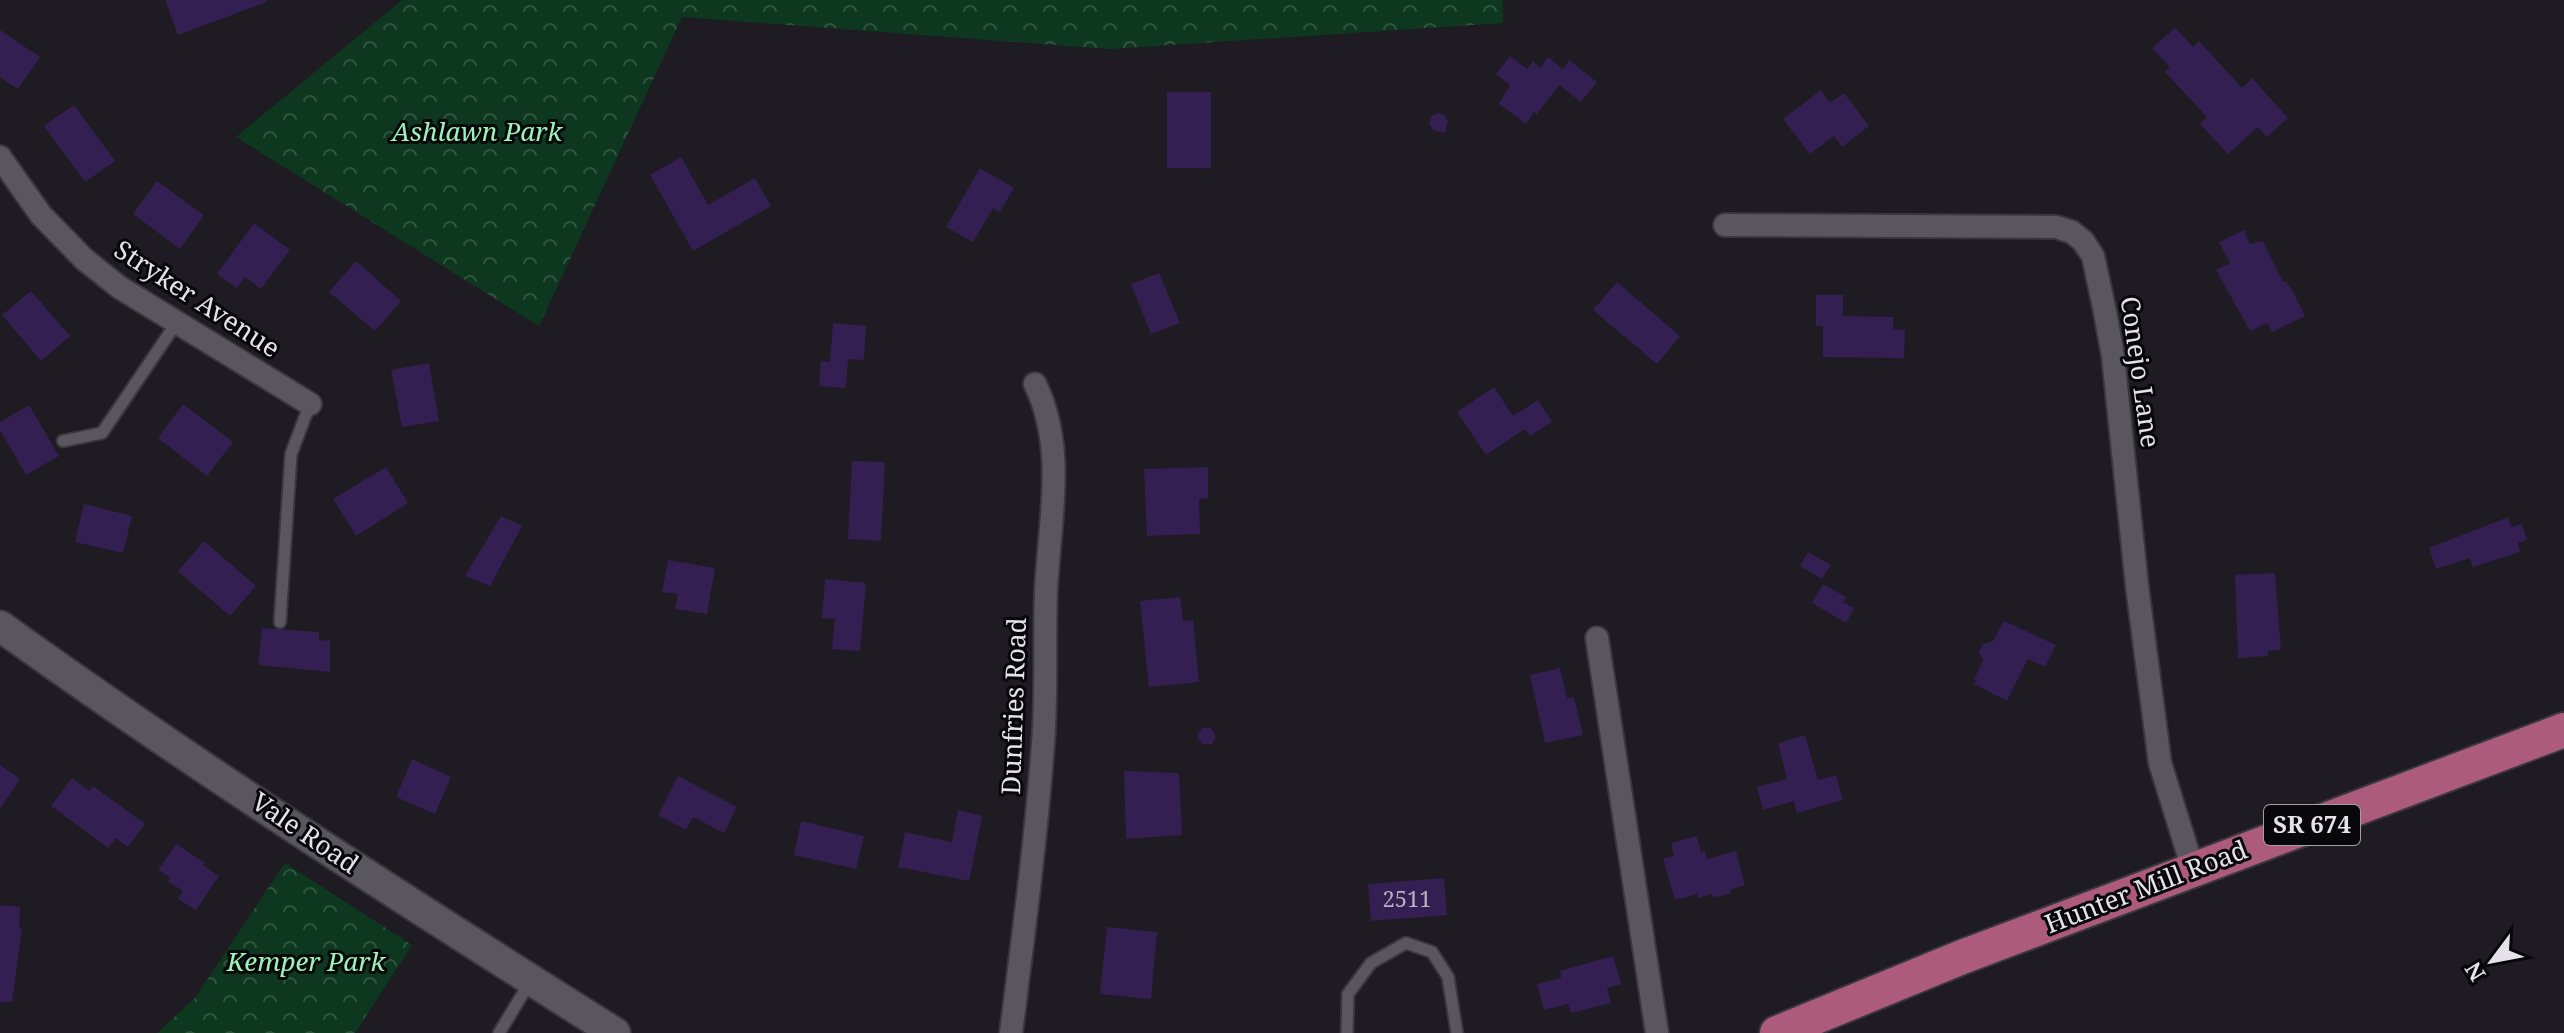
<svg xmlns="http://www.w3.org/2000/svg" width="2564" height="1033" font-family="'Noto Serif',serif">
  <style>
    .park { fill: url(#park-crowns) }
    .building { fill: #331f51 }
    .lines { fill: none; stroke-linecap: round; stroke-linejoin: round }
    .lane-casing { stroke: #39373d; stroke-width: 15 }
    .street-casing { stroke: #39373d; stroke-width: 26 }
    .secondary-casing { stroke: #39373d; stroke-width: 34 }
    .primary-casing { stroke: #39373d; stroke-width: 38 }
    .lane { stroke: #59565f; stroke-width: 11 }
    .street { stroke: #59565f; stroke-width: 22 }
    .secondary { stroke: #59565f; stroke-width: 30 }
    .primary { stroke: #ac5c7a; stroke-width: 34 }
    .labels { text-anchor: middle; stroke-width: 6; stroke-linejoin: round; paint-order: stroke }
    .number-label { font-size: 22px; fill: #b8b2c3 }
    .shield { fill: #08070a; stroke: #a3a1a6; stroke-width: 2 }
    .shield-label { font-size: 24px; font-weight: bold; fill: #e5e3e9 }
    .park-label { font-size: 26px; font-style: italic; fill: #9cf4b9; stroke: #08070a }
    .street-label { font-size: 26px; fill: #e5e3e9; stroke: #08070a }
  </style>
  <defs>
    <pattern id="park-crowns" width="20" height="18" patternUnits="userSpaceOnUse" patternTransform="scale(2)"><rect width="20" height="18" fill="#0d371e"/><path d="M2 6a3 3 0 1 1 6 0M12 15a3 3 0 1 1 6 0" fill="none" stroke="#30543f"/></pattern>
  </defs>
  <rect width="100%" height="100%" fill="#1e1b23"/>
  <!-- park -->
  <g class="park">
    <polygon points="402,0 1503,0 1503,23 1109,49 682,17 539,326 236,137"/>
    <polygon points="285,863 412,945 355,1033 157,1033 195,998"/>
  </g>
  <!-- building -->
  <g class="building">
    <polygon points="165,0 266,0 267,2 178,35"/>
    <polygon points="2175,28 2193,47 2199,41 2242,88 2252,78 2288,118 2267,137 2258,127 2228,154 2200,124 2207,117 2165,72 2170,67 2152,48"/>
    <polygon points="0,30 40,57 18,89 0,77"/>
    <polygon points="1510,56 1527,69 1533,61 1540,68 1548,57 1563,69 1569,60 1597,82 1581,102 1559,85 1537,114 1534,112 1526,124 1499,104 1510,85 1496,74"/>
    <polygon points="1821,90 1830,103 1844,93 1869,126 1842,147 1834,136 1810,154 1783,119"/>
    <rect x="1167" y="92" width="44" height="76"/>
    <polygon points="74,105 115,161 85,182 44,126"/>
    <polygon points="1438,113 1444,115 1448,121 1445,133 1433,130 1429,123 1432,116"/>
    <polygon points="681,157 708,205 755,178 771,206 693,251 650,175"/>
    <polygon points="980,168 1014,188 1000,212 993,208 973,242 946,227"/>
    <polygon points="157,181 204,215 180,249 133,214"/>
    <polygon points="254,223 290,250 261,289 245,277 237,288 217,274"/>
    <polygon points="2244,230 2250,244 2263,241 2283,282 2286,281 2294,294 2305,316 2272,332 2267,323 2250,331 2216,270 2230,263 2219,242"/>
    <polygon points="356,261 401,301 375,331 329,292"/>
    <polygon points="1159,273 1180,323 1151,334 1131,284"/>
    <polygon points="1617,282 1680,336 1657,364 1593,310"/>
    <polygon points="31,291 70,336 41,361 2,315"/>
    <polygon points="1816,295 1843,295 1843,316 1893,317 1893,329 1905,330 1904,358 1823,357 1823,326 1816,326"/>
    <polygon points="833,323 866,326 864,360 848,359 846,388 819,386 821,361 830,362"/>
    <polygon points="429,363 439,421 402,427 391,370"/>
    <polygon points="1494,387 1513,416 1538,400 1552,422 1530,436 1525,429 1486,455 1457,412"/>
    <polygon points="183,404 233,442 207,476 158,438"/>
    <polygon points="29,405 59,456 26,475 0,430 0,422"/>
    <polygon points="852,461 885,462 881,541 848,539"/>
    <polygon points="386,467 408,503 356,536 333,499"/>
    <polygon points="1208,467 1208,498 1199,499 1200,534 1147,536 1144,469"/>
    <polygon points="84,504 132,516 123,553 75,542"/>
    <polygon points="501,516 522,526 490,586 465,576"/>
    <polygon points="2508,517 2511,527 2522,524 2527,540 2518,543 2520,552 2473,567 2470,558 2436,569 2429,548"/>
    <polygon points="204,541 256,586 230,616 178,571"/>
    <polygon points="1808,552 1831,565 1822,579 1800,566"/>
    <polygon points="668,560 715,568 707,614 675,609 678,594 662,592"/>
    <polygon points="2275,573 2281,650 2268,651 2268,656 2238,658 2235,575"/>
    <polygon points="825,579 866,583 860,651 832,649 835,619 822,618"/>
    <polygon points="1823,584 1846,597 1843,602 1854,608 1846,623 1812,603"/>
    <polygon points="1180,597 1183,621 1193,620 1199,682 1149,687 1140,601"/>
    <polygon points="2004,621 2056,645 2045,667 2028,659 2007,701 1974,684 1977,680 1974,679 1983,661 1979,651 1983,644 1993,641"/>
    <polygon points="262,628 319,632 319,641 330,640 330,672 258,665"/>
    <polygon points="1560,668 1567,698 1574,697 1583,735 1545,743 1530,675"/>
    <polygon points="1202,728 1211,728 1216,736 1212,744 1202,744 1197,736"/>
    <polygon points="1805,735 1818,780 1836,775 1843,800 1797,813 1794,801 1763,810 1757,787 1787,779 1778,743"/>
    <polygon points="412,759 451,777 435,814 396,797"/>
    <polygon points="0,765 20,779 0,809"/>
    <polygon points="1124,771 1179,773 1182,835 1126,839"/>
    <polygon points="678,776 737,807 724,833 693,817 686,830 658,815"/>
    <polygon points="72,778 89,791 93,786 145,824 128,847 116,838 108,848 51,806"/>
    <polygon points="958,810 982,816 969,881 898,867 905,832 952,842"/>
    <polygon points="801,821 864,836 856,869 794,855"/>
    <polygon points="1697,836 1701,852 1705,851 1707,859 1736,851 1745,885 1730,890 1731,893 1713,898 1712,894 1698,898 1697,894 1675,900 1663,858 1674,856 1671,843"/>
    <polygon points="176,844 205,863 203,865 219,876 196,910 178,899 183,891 168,881 170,877 158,870"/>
    <polygon points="1444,878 1447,915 1371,921 1368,884"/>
    <polygon points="0,905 20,907 19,927 22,928 12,1002 0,1002"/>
    <polygon points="1107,927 1157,932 1151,999 1100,994"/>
    <polygon points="1613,956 1621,984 1607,988 1611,1003 1571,1013 1568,1004 1544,1010 1537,984 1561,978 1560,971"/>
  </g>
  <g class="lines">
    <defs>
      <g id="lane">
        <polyline points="63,441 102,433 177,322"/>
        <polyline points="280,622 291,454 310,404"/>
        <polyline points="499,1033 530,982"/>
        <polyline points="1347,1033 1348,994 1371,963 1406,943 1432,952 1448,977 1457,1033"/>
      </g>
      <g id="street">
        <polyline points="0,157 41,215 84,259 119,287 310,404"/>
        <polyline points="1725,225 2056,227 2072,232 2083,241 2093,256 2105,312 2113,356 2137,586 2160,763 2193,869"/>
        <polyline points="1597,638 1657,1033"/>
        <path d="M1011 1033C1023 937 1036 841 1043 744 1047 693 1044 643 1046 592 1049 522 1067 449 1035 384"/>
      </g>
      <path id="secondary" d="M0 626C199 769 407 902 615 1033"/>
      <polyline id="primary" points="1777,1033 1962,957 2564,730"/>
    </defs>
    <!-- lane casing -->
    <use href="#lane" class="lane-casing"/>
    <!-- street casing -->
    <use href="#street" class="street-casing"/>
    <!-- secondary casing -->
    <use href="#secondary" class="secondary-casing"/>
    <!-- primary casing -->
    <use href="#primary" class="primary-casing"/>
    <!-- lane -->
    <use href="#lane" class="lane"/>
    <!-- street -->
    <use href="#street" class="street"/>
    <!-- secondary -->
    <use href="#secondary" class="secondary"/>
    <!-- primary -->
    <use href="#primary" class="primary"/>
  </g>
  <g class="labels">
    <!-- number labels -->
    <g class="number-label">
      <text x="1407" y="907">2511</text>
    </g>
    <!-- shield labels -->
    <rect class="shield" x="2264" y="805" width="96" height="40" rx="6"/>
    <g class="shield-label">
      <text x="2312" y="833">SR 674</text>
    </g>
    <!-- park labels -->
    <g class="park-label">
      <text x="477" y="141">Ashlawn Park</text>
      <text x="306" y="971">Kemper Park</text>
    </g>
    <!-- street labels -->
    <g class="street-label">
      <text transform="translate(197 299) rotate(33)" y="9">Stryker Avenue</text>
      <text transform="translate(2140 372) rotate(82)" y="9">Conejo Lane</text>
      <text transform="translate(1014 706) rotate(-88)" y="9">Dunfries Road</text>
      <text transform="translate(305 833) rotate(34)" y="9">Vale Road</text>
      <text transform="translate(2146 887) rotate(-21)" y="9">Hunter Mill Road</text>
    </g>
  </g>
  <!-- north arrow -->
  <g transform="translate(2492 961) rotate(238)" stroke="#08070a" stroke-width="6" paint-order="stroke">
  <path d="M0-6L14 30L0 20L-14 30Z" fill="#e5e3e9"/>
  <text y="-12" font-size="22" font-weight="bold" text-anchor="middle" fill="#e5e3e9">N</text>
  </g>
</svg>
